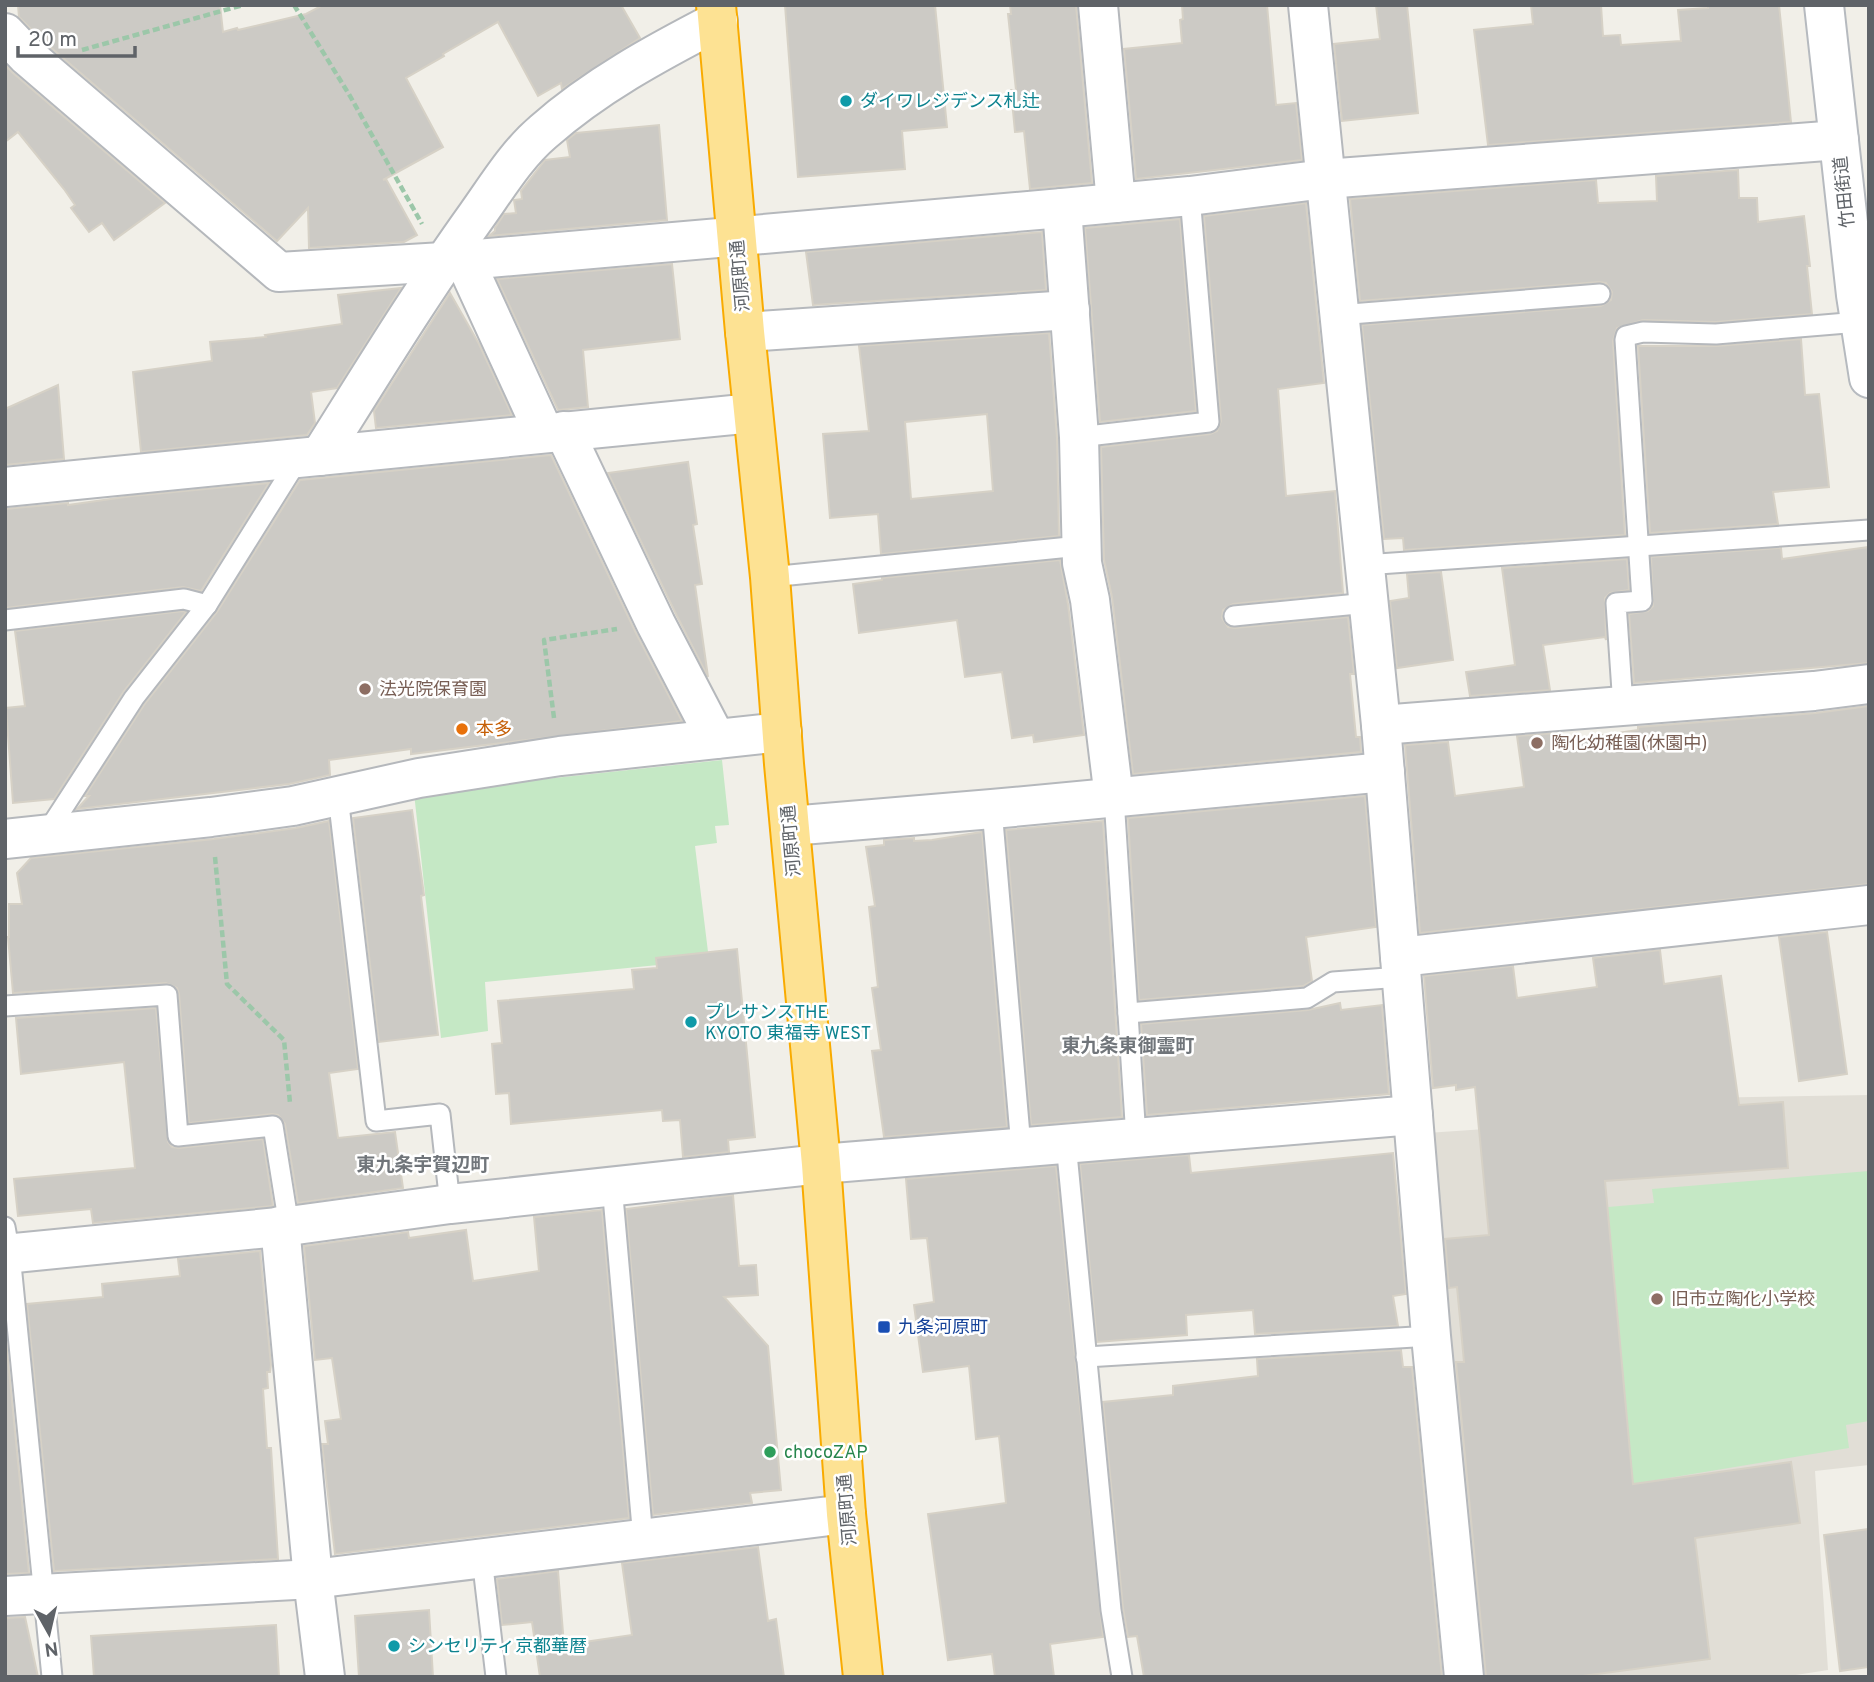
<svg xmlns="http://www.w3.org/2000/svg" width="1874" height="1682" font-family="Overpass,'Noto Sans JP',sans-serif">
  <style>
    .education { fill: #e1ded6 }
    .green { fill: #c5e8c5 }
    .building { fill: #cccac5; stroke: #d6d1c6; stroke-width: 2; fill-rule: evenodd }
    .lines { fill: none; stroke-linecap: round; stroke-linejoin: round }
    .lane-casing { stroke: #b5b8bc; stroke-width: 23 }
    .street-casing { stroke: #b5b8bc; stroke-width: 42 }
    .secondary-casing { stroke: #b6babf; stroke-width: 42 }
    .highway-casing { stroke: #f9ab00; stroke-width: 42 }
    .path { stroke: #9cc7a9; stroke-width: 4.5; stroke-dasharray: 7 3.5; stroke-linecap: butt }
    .lane { stroke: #fff; stroke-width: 19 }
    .street { stroke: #fff; stroke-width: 38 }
    .secondary { stroke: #fff; stroke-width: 38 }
    .highway { stroke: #fde293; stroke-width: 38 }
    .culture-dot { fill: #0f9aa8; stroke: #fff; stroke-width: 2.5 }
    .education-dot { fill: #8d6e63; stroke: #fff; stroke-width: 2.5 }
    .food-dot { fill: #e8710a; stroke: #fff; stroke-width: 2.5 }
    .transit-dot { fill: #1a4fb4; stroke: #fff; stroke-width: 2.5 }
    .leisure-dot { fill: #2e9e5b; stroke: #fff; stroke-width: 2.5 }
    .labels { text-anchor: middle; stroke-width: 5; stroke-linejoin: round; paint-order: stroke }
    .culture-label { font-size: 18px; fill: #0d838f; stroke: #fff; text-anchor: start }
    .street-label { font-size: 18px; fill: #5f6368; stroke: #fff }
    .education-label { font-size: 18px; fill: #785e54; stroke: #fff; text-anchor: start }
    .food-label { font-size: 18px; fill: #c56008; stroke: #fff; text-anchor: start }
    .transit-label { font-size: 18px; fill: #164399; stroke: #fff; text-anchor: start }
    .leisure-label { font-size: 18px; fill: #27864d; stroke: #fff; text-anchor: start }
    .neighbourhood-label { font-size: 19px; font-weight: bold; fill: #70757a; stroke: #fff }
  </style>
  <rect width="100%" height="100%" fill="#f1efe8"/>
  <!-- education -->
  <polygon class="education" points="1869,1095 1869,1465 1815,1471 1828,1670 1783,1677 1485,1677 1427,1133 1500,1128 1698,1098"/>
  <!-- green -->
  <g class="green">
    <polygon points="722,760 729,825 715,826 717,843 695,846 709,960 485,982 488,1031 441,1038 414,793"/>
    <polygon points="1869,1171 1869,1421 1846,1425 1849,1448 1626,1485 1629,1435 1608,1207 1654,1203 1652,1189"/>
  </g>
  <!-- building -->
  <g class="building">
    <polygon points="18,5 220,5 223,32 237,28 238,30 306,14 323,5 621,5 640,38 562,89 561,83 538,96 498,22 443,54 444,56 406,78 443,147 383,180 386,179 417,235 404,242 309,248 308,208 277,241 42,40 19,17"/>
    <polygon points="785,5 935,5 947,127 902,131 905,169 798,177"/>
    <polygon points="1010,5 1076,5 1092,183 1030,189 1024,131 1015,132 1011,90 1016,90 1008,14 1011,14"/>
    <polygon points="1182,5 1267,5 1276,105 1296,103 1302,160 1136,179 1124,49 1182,43 1180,20 1183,19"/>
    <polygon points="1376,5 1407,5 1418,113 1342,121 1334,44 1380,39"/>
    <polygon points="1531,5 1601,5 1603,36 1620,35 1621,45 1681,41 1678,10 1708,8 1708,5 1779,5 1791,122 1488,145 1474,30 1533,24"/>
    <polygon points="5,65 13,73 165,203 114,240 102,223 89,232 71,208 75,205 64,189 18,132 5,142"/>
    <polygon points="659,125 667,220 489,236 495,231 495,228 504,214 516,213 514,200 522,199 521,191 545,160 570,157 567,140 576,133"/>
    <polygon points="1738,170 1739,198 1757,198 1758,222 1804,216 1810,266 1807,266 1812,314 1716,322 1643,320 1617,328 1613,341 1625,535 1404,550 1403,538 1384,539 1362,325 1601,306 1611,300 1612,292 1606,283 1599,282 1360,301 1350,199 1596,180 1598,203 1657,201 1656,176"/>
    <polygon points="1306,203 1324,383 1278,389 1286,496 1335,491 1343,593 1233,604 1223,610 1222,618 1228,627 1235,628 1348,617 1354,674 1350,674 1356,737 1360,737 1361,752 1133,774 1112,597 1104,560 1101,447 1210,434 1217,431 1221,421 1204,216"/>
    <polygon points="1180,219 1196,411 1100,422 1085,228"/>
    <polygon points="1042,232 1046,290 813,305 806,252"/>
    <polygon points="672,264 680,339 583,350 588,407 558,410 497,279"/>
    <polygon points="401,288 337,388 311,392 315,423 307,435 141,452 133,372 212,361 210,342 266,337 265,335 342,324 338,295"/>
    <polygon points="450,293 479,344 512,415 376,428 374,411"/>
    <path d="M1049 333 1057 438 1059 536 881 554 878 514 830 518 823 434 869 431 859 346ZM987 414 993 491 911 499 905 422Z"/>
    <polygon points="1801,339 1805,395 1819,394 1829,487 1773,492 1778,524 1650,533 1638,346 1717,346"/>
    <polygon points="58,385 64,459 5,465 5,409"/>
    <polygon points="551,455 636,633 682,721 411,754 411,749 329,760 330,775 289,784 77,809 89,796 85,796 144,705 217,612 300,480"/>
    <polygon points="688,462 697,524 693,525 702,584 695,585 708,677 676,614 608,473"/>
    <polygon points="269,483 201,591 183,587 5,608 5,509 68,503 68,505 132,496"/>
    <polygon points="1869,547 1869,663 1634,683 1629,614 1648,611 1653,606 1651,557 1781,548 1782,559"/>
    <polygon points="1627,559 1629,590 1610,593 1605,598 1606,640 1605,637 1543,645 1550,690 1470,696 1466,672 1515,665 1502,568"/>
    <polygon points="1060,560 1068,604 1084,735 1034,742 1033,735 1012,738 1002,672 965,677 957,620 859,633 853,584 882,580 882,578"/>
    <polygon points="1441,572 1453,660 1397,668 1390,601 1409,598 1407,574"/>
    <polygon points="183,611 186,612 124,691 54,799 13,803 6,708 25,706 15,631"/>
    <polygon points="1869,706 1869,884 1420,933 1405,745 1448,742 1455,796 1524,787 1517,736 1556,733 1557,742 1638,730 1638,727 1816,713"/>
    <polygon points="1365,796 1376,927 1306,937 1312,981 1303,986 1139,1000 1128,818"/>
    <polygon points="412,810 424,895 421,896 438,1035 379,1042 353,818"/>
    <polygon points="329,821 358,1069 329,1073 338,1138 395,1132 403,1188 298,1203 285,1124 278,1115 272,1114 189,1123 179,994 177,988 166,983 13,993 8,937 9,937 9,904 22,904 17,873 31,858 214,839 296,828"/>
    <polygon points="1103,821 1122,1117 1031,1125 1006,830"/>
    <polygon points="982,832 1007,1127 884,1137 872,1051 881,1050 872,988 878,987 869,907 875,906 866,847 884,845 884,840 914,838 914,841 932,840"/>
    <polygon points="1827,932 1847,1074 1799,1081 1779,937"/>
    <polygon points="737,949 755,1137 728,1140 729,1152 683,1157 680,1120 663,1121 662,1110 511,1124 509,1093 496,1094 492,1044 502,1043 498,1001 634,989 632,970 657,968 656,958"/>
    <polygon points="1660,950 1664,984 1721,976 1739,1105 1783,1102 1788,1168 1605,1181 1633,1484 1791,1462 1800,1523 1695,1538 1710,1659 1575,1677 1486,1677 1456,1362 1464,1362 1457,1287 1449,1288 1445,1239 1489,1235 1475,1087 1456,1090 1456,1085 1433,1088 1424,976 1513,966 1517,998 1597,987 1593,958"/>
    <polygon points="1340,1003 1341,1010 1382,1005 1389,1094 1147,1115 1141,1024 1308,1010"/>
    <polygon points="156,1008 168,1142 172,1147 179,1148 263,1139 273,1206 93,1223 91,1209 18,1216 14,1179 135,1168 124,1062 21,1074 16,1018"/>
    <polygon points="1393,1153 1406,1294 1393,1296 1398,1326 1255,1334 1253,1310 1186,1315 1187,1335 1097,1342 1080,1164 1189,1155 1191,1173"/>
    <polygon points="1056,1166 1103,1637 1050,1644 1054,1677 995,1677 992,1654 948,1660 928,1514 1006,1503 999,1436 976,1439 969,1366 923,1372 914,1305 934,1302 927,1238 911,1239 906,1179"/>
    <polygon points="733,1195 739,1266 756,1265 758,1295 724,1297 768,1346 781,1490 750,1493 752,1503 653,1515 626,1209"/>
    <polygon points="602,1210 629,1518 335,1554 322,1444 328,1444 325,1421 341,1419 332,1358 315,1360 304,1246 408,1232 409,1238 466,1230 473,1281 539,1271 534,1217"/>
    <polygon points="260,1251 271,1365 270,1372 267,1372 268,1388 263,1389 267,1448 271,1448 278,1559 54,1571 27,1304 103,1297 102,1284 180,1276 178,1259"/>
    <polygon points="5,1330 29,1573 5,1574"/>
    <polygon points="1401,1350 1403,1367 1412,1367 1442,1677 1144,1677 1137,1636 1128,1637 1123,1608 1103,1402 1173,1395 1173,1386 1258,1376 1257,1359"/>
    <polygon points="1869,1529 1869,1667 1840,1671 1824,1535"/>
    <polygon points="758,1547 768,1621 776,1619 784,1677 540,1677 532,1622 502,1625 497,1579 558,1571 564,1645 632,1635 622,1563"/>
    <polygon points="429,1610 433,1677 359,1677 355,1616"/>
    <polygon points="25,1617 38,1677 5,1677 5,1618"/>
    <polygon points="276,1625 279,1677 94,1677 91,1636"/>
  </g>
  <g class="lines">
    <defs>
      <g id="lane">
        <polyline points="1338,315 1600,294"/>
        <polyline points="1079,437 1209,422 1190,196"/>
        <polyline points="1364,565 1869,530"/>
        <polyline points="770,577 1080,546"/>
        <polyline points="1234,616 1368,603"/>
        <polyline points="5,620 184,599 207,605"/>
        <polyline points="1623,706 1616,603 1642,601 1625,340 1626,336 1643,332 1716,334 1859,322"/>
        <polyline points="338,796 376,1121 440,1114 450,1204"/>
        <polyline points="1114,798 1136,1138"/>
        <polyline points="992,809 1021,1147"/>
        <polyline points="46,834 134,698 207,605 299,458"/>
        <polyline points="5,1006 167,995 178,1136 273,1126 289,1226"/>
        <polyline points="1128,1013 1307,998 1333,982 1401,977"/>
        <polyline points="1066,1143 1111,1610 1122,1677"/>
        <polyline points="612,1185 643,1539"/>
        <polyline points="5,1227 10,1254 52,1677"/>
        <polyline points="1086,1357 1431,1336"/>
        <polyline points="482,1558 496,1677"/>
      </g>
      <g id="street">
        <polyline points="1098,5 1116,203"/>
        <polyline points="1308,5 1381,725 1431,1336 1464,1677"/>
        <polyline points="5,33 27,56 279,272 443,262 1062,208 1190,196 1325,179 1839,140"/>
        <polyline points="1062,208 1079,437 1082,563 1090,600 1114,798"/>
        <polyline points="464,259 544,433"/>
        <polyline points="745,332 1070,310"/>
        <polyline points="564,431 656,624 716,739"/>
        <path d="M320 456C371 375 421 293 477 215 497 187 517 154 543 132 595 86 656 53 718 21"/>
        <polyline points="5,487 753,413"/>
        <polyline points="1381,725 1814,691 1869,684"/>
        <polyline points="790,826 992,809 1385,772"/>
        <polyline points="5,839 211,817 293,806 419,778 560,756 782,732"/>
        <polyline points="1400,957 1869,905"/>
        <polyline points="280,1226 313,1579 325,1677"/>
        <polyline points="5,1254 289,1226 450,1204 821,1164 1413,1115"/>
        <polyline points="5,1596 313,1579 846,1514"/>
      </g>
      <polyline id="secondary" points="1824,5 1856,295 1869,378"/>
      <polyline id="highway" points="716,5 745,332 770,577 784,764 821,1164 846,1514 863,1677"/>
    </defs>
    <!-- lane casing -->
    <use href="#lane" class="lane-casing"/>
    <!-- street casing -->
    <use href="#street" class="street-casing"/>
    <!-- secondary casing -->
    <use href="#secondary" class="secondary-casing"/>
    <!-- highway casing -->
    <use href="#highway" class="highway-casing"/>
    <!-- path -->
    <g class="path">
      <polyline points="294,5 350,96 422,224"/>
      <polyline points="82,50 243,5"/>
      <polyline points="554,718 544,640 617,629"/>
      <polyline points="215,857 227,984 284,1040 290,1103"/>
    </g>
    <!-- lane -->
    <use href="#lane" class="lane"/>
    <!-- street -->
    <use href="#street" class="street"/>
    <!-- secondary -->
    <use href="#secondary" class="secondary"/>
    <!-- highway -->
    <use href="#highway" class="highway"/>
  </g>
  <!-- markers -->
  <g class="culture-dot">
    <circle cx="846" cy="101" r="7"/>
    <circle cx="691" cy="1022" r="7"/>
    <circle cx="394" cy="1646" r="7"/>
  </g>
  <g class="education-dot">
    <circle cx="365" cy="689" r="7"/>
    <circle cx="1537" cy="743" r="7"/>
    <circle cx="1657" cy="1299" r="7"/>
  </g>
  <circle class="food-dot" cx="462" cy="729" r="7"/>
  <rect class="transit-dot" x="877" y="1320" width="14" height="14" rx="3.5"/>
  <circle class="leisure-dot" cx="770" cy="1452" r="7"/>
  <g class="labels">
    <!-- culture labels -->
    <g class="culture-label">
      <text x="860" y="107">ダイワレジデンス札辻</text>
      <text x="705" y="1018">プレサンスTHE<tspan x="705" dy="21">KYOTO 東福寺 WEST</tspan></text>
      <text x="408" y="1652">シンセリティ京都華暦</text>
    </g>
    <!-- street labels -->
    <g class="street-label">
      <text transform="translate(1844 192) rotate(-96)" y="6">竹田街道</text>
      <text transform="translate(740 276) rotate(-95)" y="6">河原町通</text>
      <text transform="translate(791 841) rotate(-95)" y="6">河原町通</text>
      <text transform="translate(847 1510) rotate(-95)" y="6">河原町通</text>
    </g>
    <!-- education labels -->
    <g class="education-label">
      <text x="379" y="695">法光院保育園</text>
      <text x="1551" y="749">陶化幼稚園(休園中)</text>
      <text x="1671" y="1305">旧市立陶化小学校</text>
    </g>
    <!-- food labels -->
    <g class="food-label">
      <text x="476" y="735">本多</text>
    </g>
    <!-- transit labels -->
    <g class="transit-label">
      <text x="898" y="1333">九条河原町</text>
    </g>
    <!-- leisure labels -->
    <g class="leisure-label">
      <text x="784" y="1458">chocoZAP</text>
    </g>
    <!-- neighbourhood labels -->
    <g class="neighbourhood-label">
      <text x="1128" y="1052">東九条東御霊町</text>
      <text x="423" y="1171">東九条宇賀辺町</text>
    </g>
  </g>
  <!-- border -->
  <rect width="1874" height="1682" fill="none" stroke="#5f6368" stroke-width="14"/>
  <!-- north arrow -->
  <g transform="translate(49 1633) rotate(172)" stroke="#ffffff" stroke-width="5" paint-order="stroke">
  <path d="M0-5L12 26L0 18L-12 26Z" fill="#5f6368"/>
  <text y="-10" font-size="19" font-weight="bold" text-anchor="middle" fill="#5f6368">N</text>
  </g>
  <!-- scale -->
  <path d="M18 46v10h117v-10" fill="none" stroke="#5f6368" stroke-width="3.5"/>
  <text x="28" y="46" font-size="21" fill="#5f6368" stroke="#ffffff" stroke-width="5" paint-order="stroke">20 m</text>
</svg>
